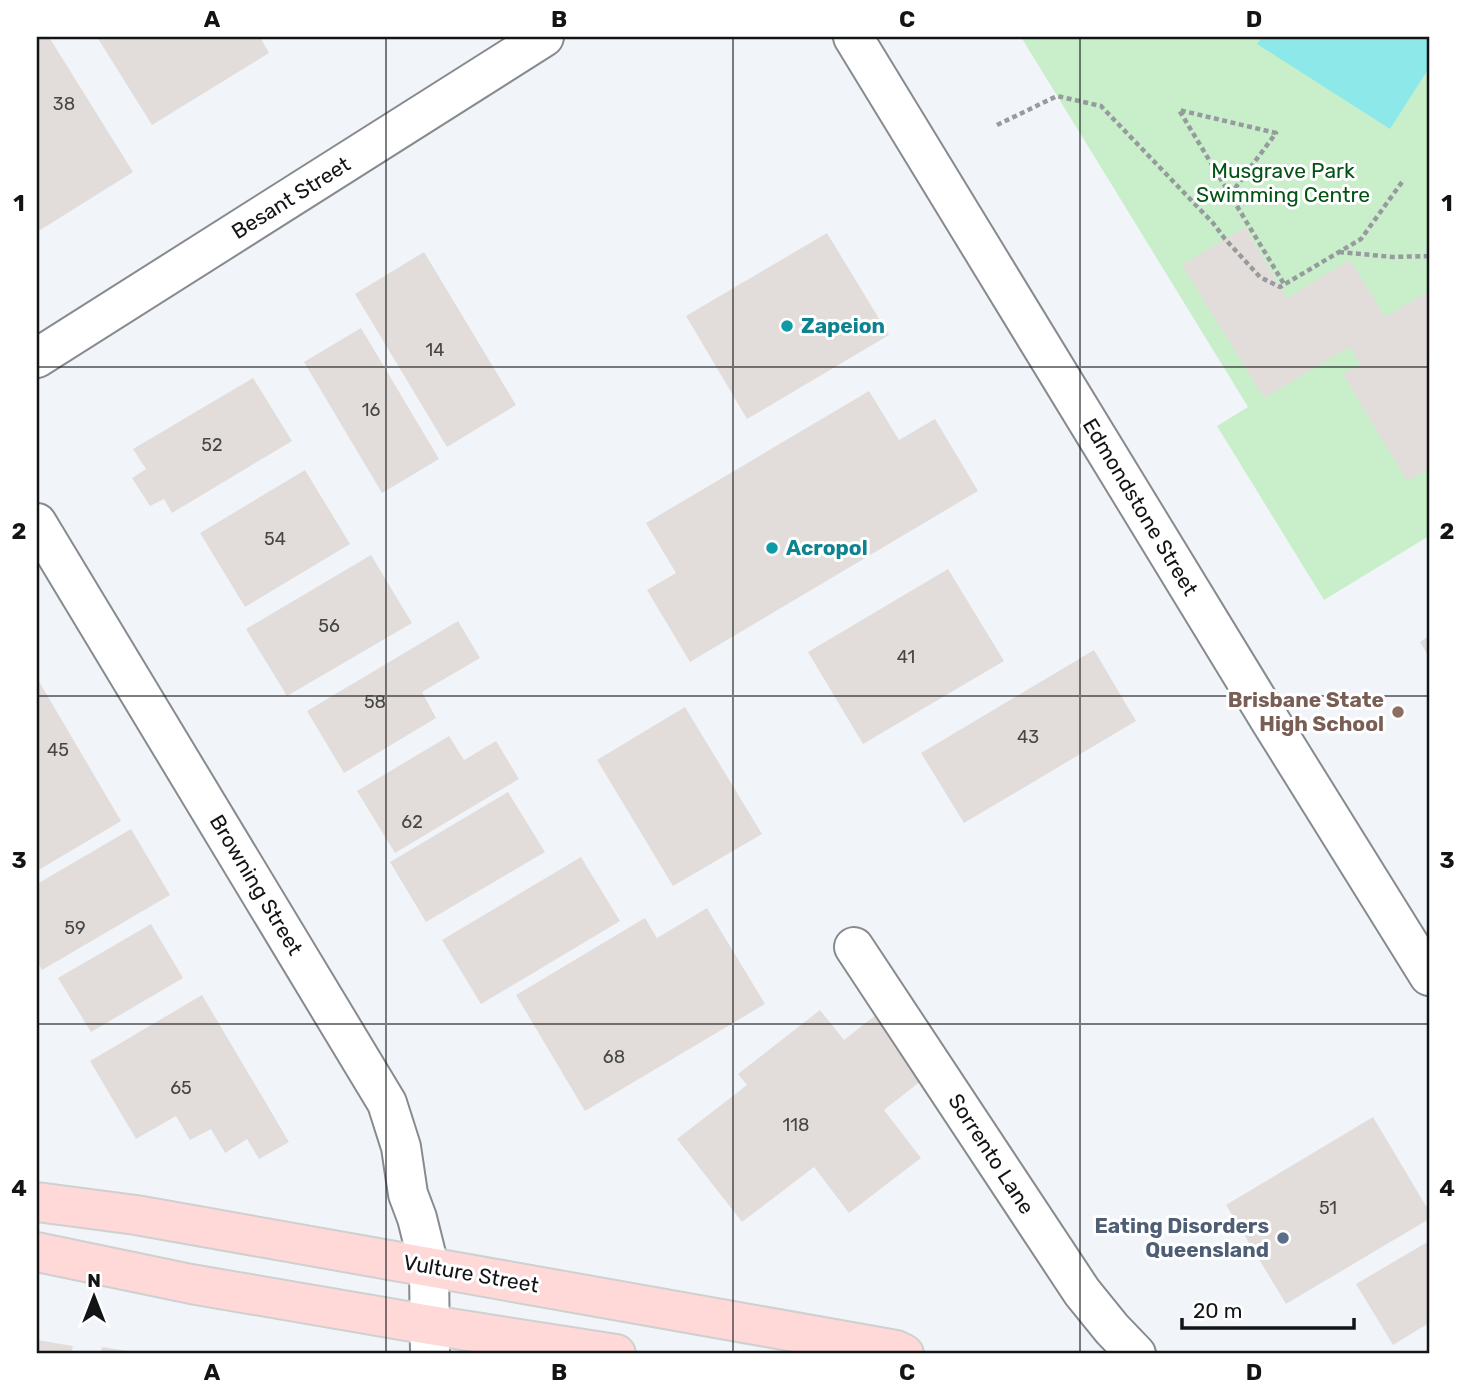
<svg xmlns="http://www.w3.org/2000/svg" width="1466" height="1391" font-family="Rubik,sans-serif">
  <style>
    .green { fill: #c8efc9 }
    .water { fill: #8de8ea }
    .building { fill: #e2ddda }
    .lines { fill: none; stroke-linecap: round; stroke-linejoin: round }
    .minor-casing { stroke: #878a8e; stroke-width: 42 }
    .major-casing { stroke: #d0d0d0; stroke-width: 42 }
    .path { stroke: #979a9e; stroke-width: 4.5; stroke-dasharray: 5 3.5; stroke-linecap: butt }
    .minor { stroke: #fff; stroke-width: 38 }
    .major { stroke: #fed9d7; stroke-width: 38 }
    .grid { fill: none; stroke: #131416; stroke-width: 2; stroke-opacity: 0.55 }
    .culture-dot { fill: #0f9aa8; stroke: #fff; stroke-width: 2.5 }
    .education-dot { fill: #8d6e63; stroke: #fff; stroke-width: 2.5 }
    .service-dot { fill: #5c6f8a; stroke: #fff; stroke-width: 2.5 }
    .labels { text-anchor: middle; stroke-width: 6; stroke-linejoin: round; paint-order: stroke }
    .number-label { font-size: 18px; fill: #474647 }
    .park-label { font-size: 21px; fill: #035314; stroke: #fff }
    .street-label { font-size: 21px; fill: #131416; stroke: #fff }
    .culture-label { font-size: 21px; font-weight: bold; fill: #0d838f; stroke: #fff; text-anchor: start }
    .education-label { font-size: 21px; font-weight: bold; fill: #785e54; stroke: #fff; text-anchor: end }
    .service-label { font-size: 21px; font-weight: bold; fill: #4e5e75; stroke: #fff; text-anchor: end }
    .neatline { fill: none; stroke: #131416; stroke-width: 2.5 }
    .grid-label { font-size: 23px; text-anchor: middle; font-weight: bold; fill: #131416 }
  </style>
  <rect width="100%" height="100%" fill="#f1f5fa"/>
  <!-- green -->
  <polygon class="green" points="1021,37 1429,37 1429,536 1324,600 1217,426 1248,407"/>
  <!-- water -->
  <polygon class="water" points="1262,37 1429,37 1429,68 1390,129 1257,44"/>
  <!-- building -->
  <g class="building">
    <polygon points="37,37 49,37 133,172 37,232"/>
    <polygon points="97,37 260,37 269,53 152,125"/>
    <polygon points="1245,227 1287,298 1350,260 1385,317 1429,291 1429,469 1407,481 1343,374 1360,364 1350,347 1264,398 1182,265"/>
    <polygon points="827,233 889,335 747,419 686,316"/>
    <polygon points="424,252 516,405 447,447 355,294"/>
    <polygon points="361,328 439,459 382,493 304,362"/>
    <polygon points="253,378 292,441 172,513 164,499 150,506 132,478 146,469 133,449"/>
    <polygon points="869,391 899,440 935,419 978,491 690,662 647,590 676,573 646,523"/>
    <polygon points="305,470 350,544 245,607 200,533"/>
    <polygon points="371,555 412,623 287,696 246,629"/>
    <polygon points="948,569 1004,661 863,744 808,652"/>
    <polygon points="458,621 480,658 422,692 436,718 344,773 307,711"/>
    <polygon points="1429,636 1429,657 1420,642"/>
    <polygon points="1094,650 1136,721 964,823 921,753"/>
    <polygon points="37,678 121,821 37,871"/>
    <polygon points="685,707 762,834 673,886 597,760"/>
    <polygon points="449,736 464,760 496,741 519,779 395,853 357,791"/>
    <polygon points="508,792 545,852 426,922 390,862"/>
    <polygon points="131,829 170,895 42,970 37,961 37,884"/>
    <polygon points="581,857 620,921 481,1004 442,940"/>
    <polygon points="707,908 765,1004 585,1111 516,995 645,918 657,938"/>
    <polygon points="151,924 183,978 91,1032 58,978"/>
    <polygon points="202,995 289,1142 259,1159 247,1139 225,1153 211,1129 190,1140 176,1116 136,1139 90,1061"/>
    <polygon points="820,1010 844,1040 877,1014 926,1077 884,1110 921,1158 849,1213 814,1167 742,1222 677,1139 747,1085 738,1074"/>
    <polygon points="1373,1117 1429,1211 1429,1219 1286,1304 1226,1205"/>
    <polygon points="1429,1241 1429,1323 1393,1345 1356,1284"/>
    <polygon points="37,1340 73,1346 71,1354 37,1354"/>
    <polygon points="102,1347 141,1353 141,1354 100,1354"/>
  </g>
  <g class="lines">
    <defs>
      <g id="minor">
        <polyline points="853,37 1271,722 1429,976"/>
        <polyline points="37,358 544,37"/>
        <polyline points="37,523 387,1103 401,1147 408,1194 417,1218 429,1266 430,1354"/>
        <polyline points="854,947 1082,1292 1112,1329 1136,1354"/>
      </g>
      <g id="major">
        <polyline points="37,1202 136,1215 896,1350 904,1354"/>
        <polyline points="37,1252 191,1284 430,1325 616,1354"/>
      </g>
    </defs>
    <!-- minor casing -->
    <use href="#minor" class="minor-casing"/>
    <!-- major casing -->
    <use href="#major" class="major-casing"/>
    <!-- path -->
    <g class="path">
      <polyline points="997,125 1057,96 1101,106 1213,223 1225,239 1260,277 1280,287 1361,239 1402,182"/>
      <polyline points="1230,195 1276,133 1179,110 1284,284"/>
      <polyline points="1339,252 1393,257 1429,256"/>
    </g>
    <!-- minor -->
    <use href="#minor" class="minor"/>
    <!-- major -->
    <use href="#major" class="major"/>
  </g>
  <!-- grid -->
  <path class="grid" d="M386 37V1354M733 37V1354M1080 37V1354M37 367H1429M37 696H1429M37 1024H1429"/>
  <!-- markers -->
  <g class="culture-dot">
    <circle cx="787" cy="326" r="7"/>
    <circle cx="772" cy="548" r="7"/>
  </g>
  <circle class="education-dot" cx="1398" cy="712" r="7"/>
  <circle class="service-dot" cx="1283" cy="1238" r="7"/>
  <g class="labels">
    <!-- number labels -->
    <g class="number-label">
      <text x="64" y="110">38</text>
      <text x="435" y="356">14</text>
      <text x="371" y="416">16</text>
      <text x="212" y="451">52</text>
      <text x="275" y="545">54</text>
      <text x="329" y="632">56</text>
      <text x="906" y="663">41</text>
      <text x="375" y="708">58</text>
      <text x="1028" y="743">43</text>
      <text x="58" y="756">45</text>
      <text x="412" y="828">62</text>
      <text x="75" y="934">59</text>
      <text x="614" y="1063">68</text>
      <text x="181" y="1094">65</text>
      <text x="796" y="1131">118</text>
      <text x="1328" y="1214">51</text>
    </g>
    <!-- park labels -->
    <g class="park-label">
      <text x="1283" y="178">Musgrave Park<tspan x="1283" dy="24">Swimming Centre</tspan></text>
    </g>
    <!-- street labels -->
    <g class="street-label">
      <text transform="translate(291 198) rotate(-32)" y="7">Besant Street</text>
      <text transform="translate(1140 507) rotate(59)" y="7">Edmondstone Street</text>
      <text transform="translate(256 885) rotate(59)" y="7">Browning Street</text>
      <text transform="translate(991 1154) rotate(57)" y="7">Sorrento Lane</text>
      <text transform="translate(471 1274) rotate(10)" y="7">Vulture Street</text>
    </g>
    <!-- culture labels -->
    <g class="culture-label">
      <text x="801" y="333">Zapeion</text>
      <text x="786" y="555">Acropol</text>
    </g>
    <!-- education labels -->
    <g class="education-label">
      <text x="1384" y="707">Brisbane State<tspan x="1384" dy="24">High School</tspan></text>
    </g>
    <!-- service labels -->
    <g class="service-label">
      <text x="1269" y="1233">Eating Disorders<tspan x="1269" dy="24">Queensland</tspan></text>
    </g>
  </g>
  <!-- border -->
  <rect width="1466" height="1391" fill="none" stroke="#ffffff" stroke-width="77"/>
  <!-- north arrow -->
  <g transform="translate(94 1297)" stroke="#ffffff" stroke-width="5" paint-order="stroke">
  <path d="M0-5L12 26L0 18L-12 26Z" fill="#131416"/>
  <text y="-10" font-size="19" font-weight="bold" text-anchor="middle" fill="#131416">N</text>
  </g>
  <!-- scale -->
  <path d="M1182 1318v10h172v-10" fill="none" stroke="#131416" stroke-width="3.5"/>
  <text x="1193" y="1318" font-size="21" fill="#131416" stroke="#ffffff" stroke-width="5" paint-order="stroke">20 m</text>
  <rect x="38" y="38" width="1390" height="1314" class="neatline"/>
  <g class="grid-label">
    <text x="212" y="27">A</text>
    <text x="559" y="27">B</text>
    <text x="907" y="27">C</text>
    <text x="1254" y="27">D</text>
    <text x="19" y="211">1</text>
    <text x="1447" y="211">1</text>
    <text x="19" y="539">2</text>
    <text x="1447" y="539">2</text>
    <text x="19" y="868">3</text>
    <text x="1447" y="868">3</text>
    <text x="19" y="1196">4</text>
    <text x="1447" y="1196">4</text>
    <text x="212" y="1380">A</text>
    <text x="559" y="1380">B</text>
    <text x="907" y="1380">C</text>
    <text x="1254" y="1380">D</text>
  </g>
</svg>
